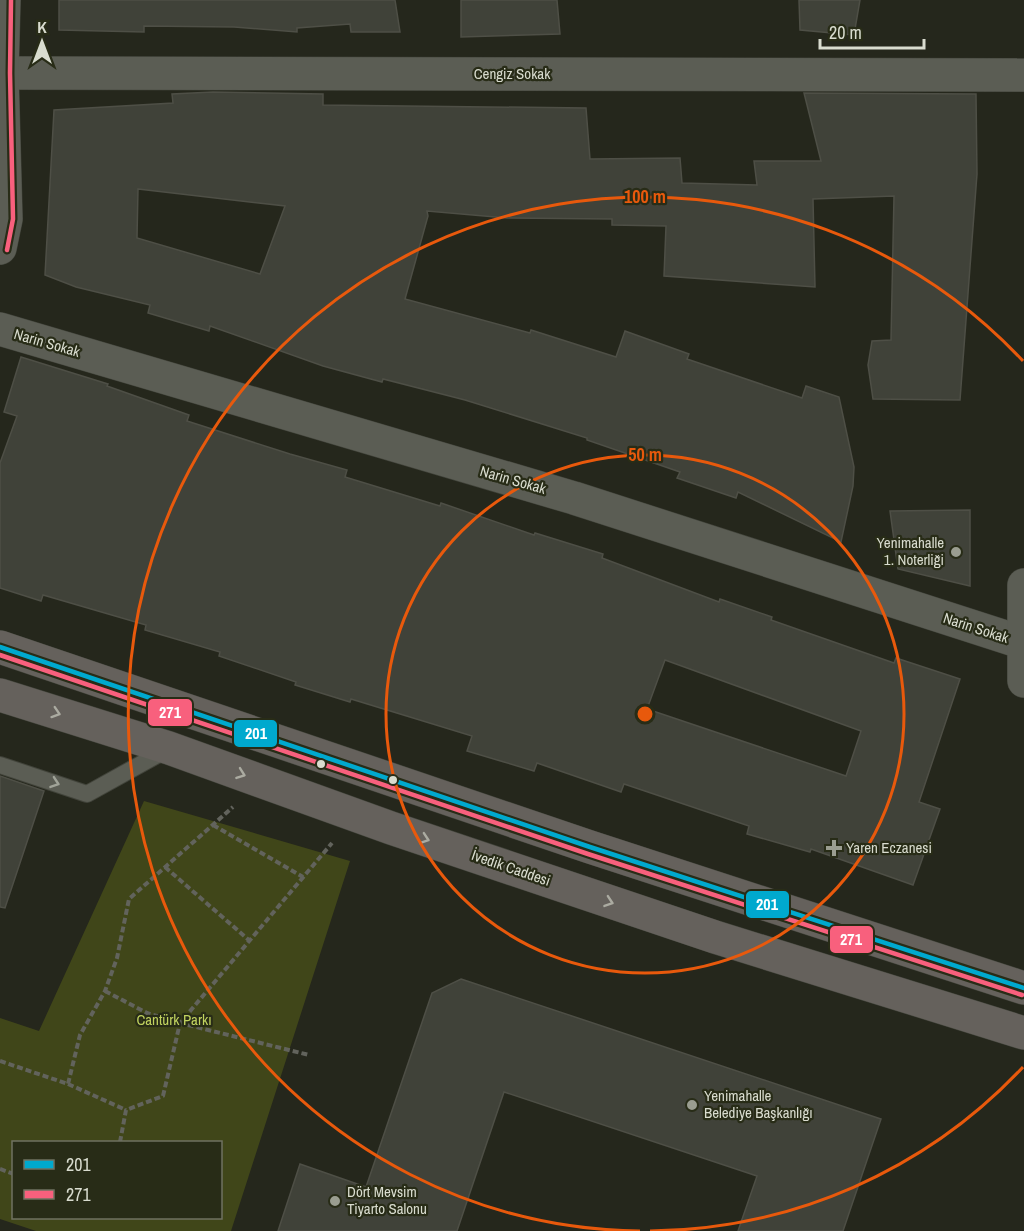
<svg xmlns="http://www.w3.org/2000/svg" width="1024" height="1231" font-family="'Archivo Narrow',sans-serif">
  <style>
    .green { fill: #404619; fill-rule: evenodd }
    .building { fill: #404239; stroke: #4e4f46; stroke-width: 1.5; fill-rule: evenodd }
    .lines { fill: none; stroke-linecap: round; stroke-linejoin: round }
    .service-casing { stroke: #42443b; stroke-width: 18 }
    .minor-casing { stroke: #42443b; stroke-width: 34 }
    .tertiary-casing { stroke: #42443b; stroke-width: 34 }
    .primary-casing { stroke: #42443b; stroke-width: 34 }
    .path { stroke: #62635c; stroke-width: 4; stroke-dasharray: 6 3; stroke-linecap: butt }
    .service { stroke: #5b5d54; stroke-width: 16 }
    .minor { stroke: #5b5d54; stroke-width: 33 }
    .tertiary { stroke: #5b5d54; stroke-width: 33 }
    .primary { stroke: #65615c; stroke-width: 33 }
    .bus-1-casing { stroke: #282c17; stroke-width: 9 }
    .bus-2-casing { stroke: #282c17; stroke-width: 9 }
    .bus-1 { stroke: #00a9ce; stroke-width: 4.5 }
    .bus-2 { stroke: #f8607d; stroke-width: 4.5 }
    .oneway { stroke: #ababa1 }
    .oneway2 { stroke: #a0a398 }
    .ring { fill: none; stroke: #e8590c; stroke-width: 3 }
    .poi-dot { fill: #9a9d90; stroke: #282c17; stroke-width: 2 }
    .bus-dot { fill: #d9dccf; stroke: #282c17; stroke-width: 2 }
    .labels { text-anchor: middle; stroke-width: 4.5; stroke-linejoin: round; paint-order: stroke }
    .street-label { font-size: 15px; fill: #d9dccf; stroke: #282c17 }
    .poi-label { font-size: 15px; fill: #d9dccf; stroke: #282c17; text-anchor: start }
    .park-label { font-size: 15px; fill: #c1d25f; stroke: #282c17 }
    .centre { fill: #e8590c; stroke: #282c17; stroke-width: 3 }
    .ring-label { font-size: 18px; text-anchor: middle; font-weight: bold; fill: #e8590c; stroke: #282c17; stroke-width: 4.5; stroke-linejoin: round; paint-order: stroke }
    .line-badge { stroke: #282c17; stroke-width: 2 }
    .badge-label { font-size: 16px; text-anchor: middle; font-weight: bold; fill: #fff }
  </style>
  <rect width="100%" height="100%" fill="#25271c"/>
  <!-- green -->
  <path class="green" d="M144 801 350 861 231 1231H36L0 1219V1018L39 1031ZM14 1142H220V1218H14Z"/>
  <!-- building -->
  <g class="building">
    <polygon points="59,0 395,0 400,32 351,32 350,24 297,28 297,32 234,27 144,26 144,32 59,30"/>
    <polygon points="461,0 557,0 560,34 461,37"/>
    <polygon points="799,0 860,0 854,35 800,30"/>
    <path d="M213 92 323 94V105L586 108 590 159 680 158 682 183 757 185 754 161H821L804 93 976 94 977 174 960 400 873 399 868 365 872 341 891 340 894 196 813 199 815 287 664 276 666 226 612 225V219L507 218 427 211 428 216 405 299 530 333 531 330 616 357 625 331 689 354 687 359 802 398 806 386 839 397 854 467 853 486 841 542 738 492 736 498 677 478 680 472 587 440V438L465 400 383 379 382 382 323 366 210 326 209 331 148 313 150 305 76 287 45 275 54 110 173 103 172 94ZM138 189 285 206 260 274 137 238Z"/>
    <path d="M21 357 108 384 107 386 189 415 187 421 290 454 347 470 345 477 440 506 441 503 534 535 535 533 603 554 602 558 719 602 720 599 772 617 771 620 894 663 896 658 960 679 919 802 940 809 913 885 811 849 810 852 747 834 749 826 624 784 621 792 537 763 534 771 467 751 472 736 351 699 350 702 295 685 296 682 219 656 220 652 145 630 146 625 43 595 41 601 0 588V463L17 416 4 412ZM665 660 861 731 846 776 647 709Z"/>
    <polygon points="970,510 970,586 898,569 890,511"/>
    <polygon points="0,776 44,791 5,908 0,907"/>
    <polygon points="461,979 881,1119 843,1231 738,1231 757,1176 504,1092 457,1231 278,1231 300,1164 366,1187 432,993"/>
  </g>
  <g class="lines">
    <defs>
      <polyline id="service" points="0,765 87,794 168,749"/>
      <g id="minor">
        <polyline points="0,73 1024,75"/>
        <polyline points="0,329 574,498 1024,643"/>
      </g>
      <g id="tertiary">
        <polyline points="0,248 6,219 2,73 4,0"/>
        <polyline points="1024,585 1024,681"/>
      </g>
      <g id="primary">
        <polyline points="0,647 590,847 1024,988"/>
        <polyline points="0,695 169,748 391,828 715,937 1024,1033"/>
      </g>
    </defs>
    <!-- service casing -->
    <use href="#service" class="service-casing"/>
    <!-- minor casing -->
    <use href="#minor" class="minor-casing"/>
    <!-- tertiary casing -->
    <use href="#tertiary" class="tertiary-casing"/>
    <!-- primary casing -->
    <use href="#primary" class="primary-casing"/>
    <!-- path -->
    <g class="path">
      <polyline points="213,825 303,877"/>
      <polyline points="165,867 250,941"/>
      <polyline points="105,991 147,1013 180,1023 309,1055"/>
      <polyline points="0,1061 68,1084 80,1035 105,991 117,958 129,899 233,807"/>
      <polyline points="68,1084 126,1110"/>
      <polyline points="120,1142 126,1110 163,1096 180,1023 332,843"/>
      <polyline points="0,1169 14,1174"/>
    </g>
    <!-- service -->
    <use href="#service" class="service"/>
    <!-- minor -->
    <use href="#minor" class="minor"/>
    <!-- tertiary -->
    <use href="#tertiary" class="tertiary"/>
    <!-- primary -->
    <use href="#primary" class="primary"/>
    <defs>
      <polyline id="bus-1" points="0,647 590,847 1024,988"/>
      <g id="bus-2">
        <polyline points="7,250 13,219 10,73 11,0"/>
        <polyline points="0,655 588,854 1022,995"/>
      </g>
    </defs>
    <!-- bus-1 casing -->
    <use href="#bus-1" class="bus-1-casing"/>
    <!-- bus-2 casing -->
    <use href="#bus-2" class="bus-2-casing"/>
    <!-- bus-1 -->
    <use href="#bus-1" class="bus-1"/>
    <!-- bus-2 -->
    <use href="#bus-2" class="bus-2"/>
  </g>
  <!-- one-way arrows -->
  <defs><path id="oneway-chevron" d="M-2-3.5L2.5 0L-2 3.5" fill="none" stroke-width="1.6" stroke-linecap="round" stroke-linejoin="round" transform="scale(1.5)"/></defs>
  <g class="oneway">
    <use href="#oneway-chevron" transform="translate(56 713) rotate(18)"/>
    <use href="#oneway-chevron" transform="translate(241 774) rotate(20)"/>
    <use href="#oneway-chevron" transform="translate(425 839) rotate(19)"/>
    <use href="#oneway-chevron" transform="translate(609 902) rotate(19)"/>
  </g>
  <use class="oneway2" href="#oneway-chevron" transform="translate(55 783) rotate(19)"/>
  <!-- distance rings -->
  <g class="ring">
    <circle cx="645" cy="714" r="259"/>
    <path d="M1023 1067A517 517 0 0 1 650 1231M640 1231A517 517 0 1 1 1023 361"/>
  </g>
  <!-- markers -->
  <g class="poi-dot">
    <circle cx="956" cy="552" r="6"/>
    <path d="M831 839h6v6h6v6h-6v6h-6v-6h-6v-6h6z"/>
    <circle cx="692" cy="1105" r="6"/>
    <circle cx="335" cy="1201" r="6"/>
  </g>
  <g class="bus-dot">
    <circle cx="321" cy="764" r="5"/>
    <circle cx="393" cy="780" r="5"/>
  </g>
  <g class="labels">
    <!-- street labels -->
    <g class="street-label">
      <text x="512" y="79">Cengiz Sokak</text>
      <text transform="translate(47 343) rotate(16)" y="5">Narin Sokak</text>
      <text transform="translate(513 480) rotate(16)" y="5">Narin Sokak</text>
      <text transform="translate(976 628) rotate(18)" y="5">Narin Sokak</text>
      <text transform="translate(511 868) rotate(19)" y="5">İvedik Caddesi</text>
    </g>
    <!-- poi labels -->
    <g class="poi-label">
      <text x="944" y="548" text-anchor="end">Yenimahalle<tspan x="944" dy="17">1. Noterliği</tspan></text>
      <text x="846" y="853">Yaren Eczanesi</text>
      <text x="704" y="1101">Yenimahalle<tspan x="704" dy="17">Belediye Başkanlığı</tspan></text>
      <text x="347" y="1197">Dört Mevsim<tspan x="347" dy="17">Tiyarto Salonu</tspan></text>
    </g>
    <!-- park labels -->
    <g class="park-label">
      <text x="174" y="1025">Cantürk Parkı</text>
    </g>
  </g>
  <circle cx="645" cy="714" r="9" class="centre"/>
  <g class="ring-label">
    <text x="645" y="203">100 m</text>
    <text x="645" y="461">50 m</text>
  </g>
  <g class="line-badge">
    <rect x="147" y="698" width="46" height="29" rx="6" fill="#f8607d"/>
    <rect x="233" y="719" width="45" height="29" rx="6" fill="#00a9ce"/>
    <rect x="745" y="890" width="45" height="29" rx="6" fill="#00a9ce"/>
    <rect x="829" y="925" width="45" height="29" rx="6" fill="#f8607d"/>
  </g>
  <g class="badge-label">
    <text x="170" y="718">271</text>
    <text x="256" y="739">201</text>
    <text x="767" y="910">201</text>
    <text x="851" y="945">271</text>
  </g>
  <!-- legend -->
  <rect x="12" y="1141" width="210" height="78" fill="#282c17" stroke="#6f7261" stroke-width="1.5"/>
  <rect x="24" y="1160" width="30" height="9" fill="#00a9ce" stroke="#6f7261" stroke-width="1.5"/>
  <text x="66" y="1171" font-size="18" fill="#d9dccf">201</text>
  <rect x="24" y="1190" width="30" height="9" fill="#f8607d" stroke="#6f7261" stroke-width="1.5"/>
  <text x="66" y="1201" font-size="18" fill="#d9dccf">271</text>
  <!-- north arrow -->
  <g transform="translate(42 42)" stroke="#282c17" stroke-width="4.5" paint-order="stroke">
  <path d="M0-4.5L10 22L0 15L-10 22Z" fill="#d9dccf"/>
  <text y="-9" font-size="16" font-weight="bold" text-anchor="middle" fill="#d9dccf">K</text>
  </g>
  <!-- scale -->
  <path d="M820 39v9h104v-9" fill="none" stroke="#d9dccf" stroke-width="3"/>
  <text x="829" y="39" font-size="18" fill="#d9dccf" stroke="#282c17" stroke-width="4.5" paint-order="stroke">20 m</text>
</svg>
